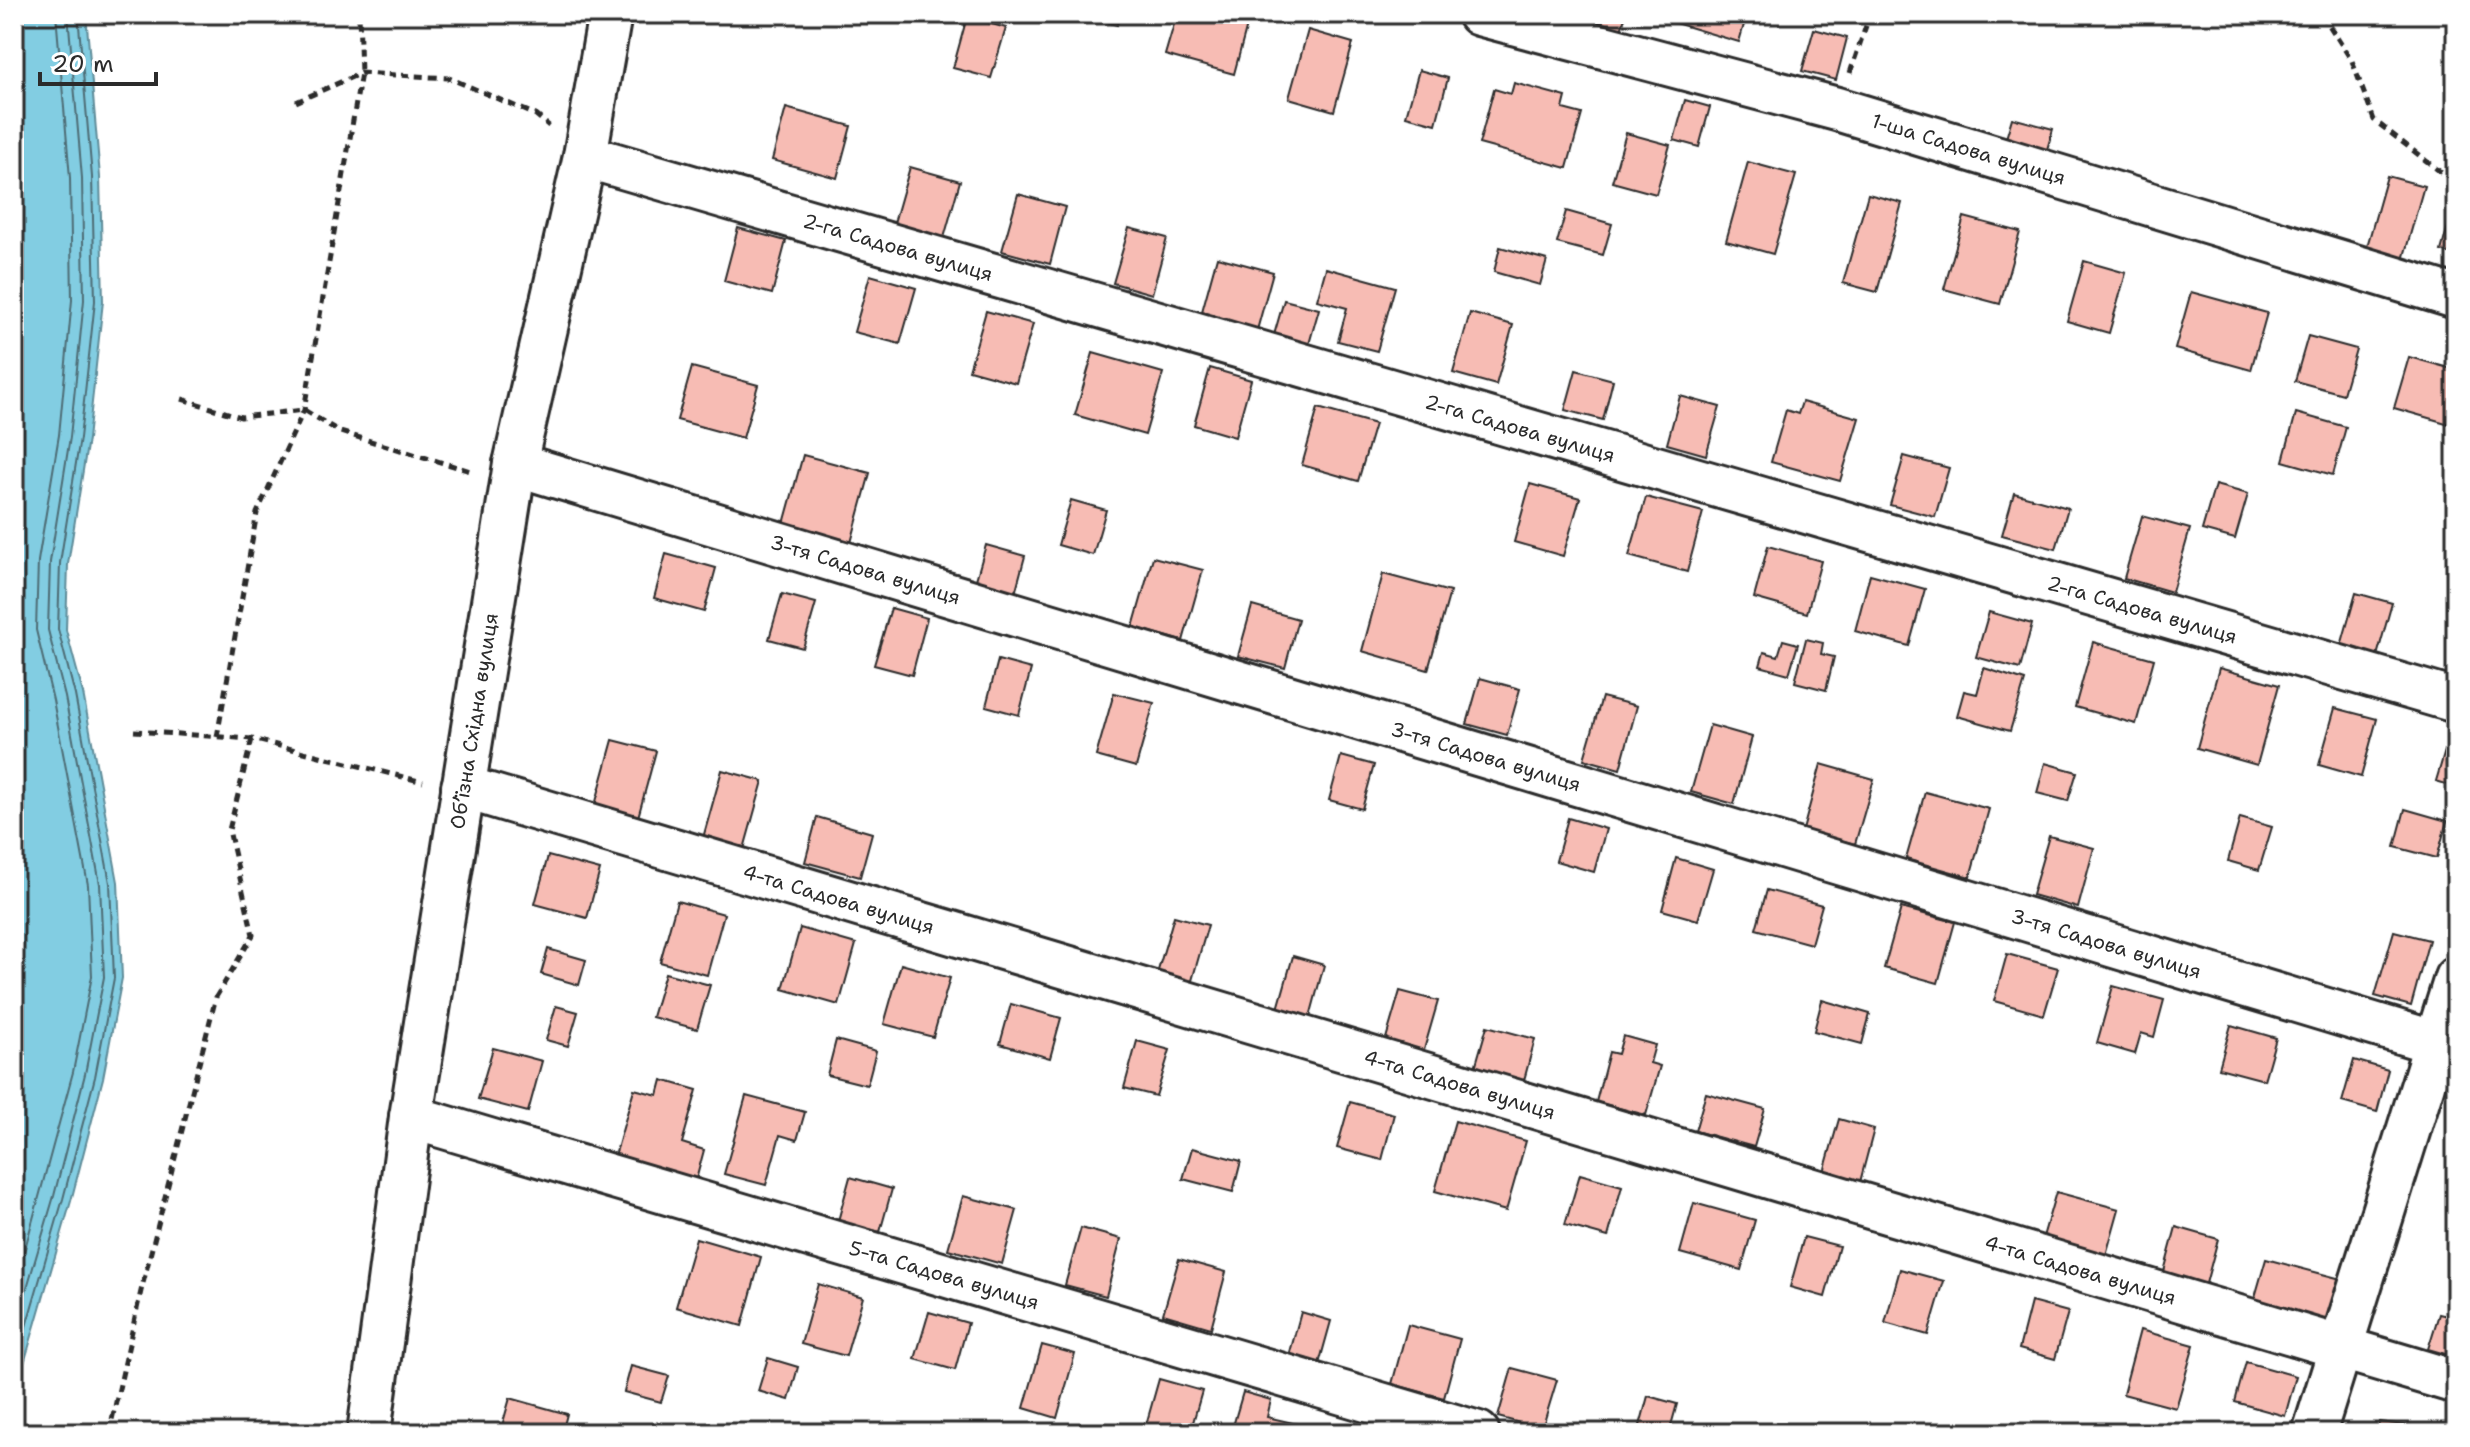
<svg xmlns="http://www.w3.org/2000/svg" width="2470" height="1447" font-family="'Shantell Sans',sans-serif">
  <style>
    .water { fill: #82cde2; stroke: #5f8c99; stroke-width: 2 }
    .lines { fill: none; stroke-linecap: round; stroke-linejoin: round }
    .shore { stroke: #4e6c74; stroke-width: 2 }
    .building { fill: #f7bcb4; stroke: #2b2b2b; stroke-width: 2 }
    .street-casing { stroke: #2b2b2b; stroke-width: 48 }
    .path { stroke: #2b2b2b; stroke-width: 5; stroke-dasharray: 8 6; stroke-linecap: butt }
    .street { stroke: #fff; stroke-width: 42 }
    .labels { text-anchor: middle; stroke-width: 7; stroke-linejoin: round; paint-order: stroke }
    .street-label { font-size: 20px; fill: #2b2b2b; stroke: #fff }
  </style>
  <rect width="100%" height="100%" fill="#fff"/>
  <filter id="ink" filterUnits="userSpaceOnUse"><feTurbulence type="fractalNoise" baseFrequency=".0125" numOctaves="2"/><feDisplacementMap in="SourceGraphic" scale="16" xChannelSelector="R" yChannelSelector="G"/><feConvolveMatrix kernelMatrix="1 2 1 2 8 2 1 2 1" color-interpolation-filters="sRGB"/></filter>
  <g filter="url(#ink)">
    <!-- water -->
    <polygon class="water" points="14,14 86,14 100,177 103,301 88,439 68,564 66,630 83,693 118,882 122,978 103,1078 71,1201 14,1398"/>
    <g class="lines">
      <!-- shore -->
      <g class="shore">
        <polyline points="14,1289 73,1072 92,976 88,885 53,700 36,630 38,561 59,435 72,300 70,178 56,14"/>
        <polyline points="14,1332 54,1196 85,1074 104,977 100,884 65,697 48,630 50,562 70,437 84,300 82,178 68,14"/>
        <polyline points="14,1368 63,1199 95,1077 114,978 110,883 75,695 58,629 60,563 80,438 95,301 92,177 78,14"/>
      </g>
    </g>
    <!-- building -->
    <g class="building">
      <polygon points="1075,14 1120,14 1117,25"/>
      <polygon points="1177,14 1250,14 1234,74 1165,55"/>
      <polygon points="1589,14 1626,14 1620,34 1586,24"/>
      <polygon points="1645,14 1747,14 1739,42"/>
      <polygon points="967,17 1006,28 991,78 953,68"/>
      <polygon points="1814,29 1847,38 1836,80 1802,71"/>
      <polygon points="1308,30 1353,43 1334,111 1289,98"/>
      <polygon points="1419,70 1448,78 1436,124 1406,116"/>
      <polygon points="1514,83 1566,97 1563,109 1582,114 1567,168 1479,144 1494,89 1511,94"/>
      <polygon points="1685,100 1710,107 1699,147 1674,140"/>
      <polygon points="786,108 851,126 837,178 772,160"/>
      <polygon points="2012,118 2053,129 2043,163 2002,152"/>
      <polygon points="1626,133 1670,145 1656,194 1612,182"/>
      <polygon points="1748,162 1796,175 1773,254 1726,241"/>
      <polygon points="910,167 960,181 944,238 894,223"/>
      <polygon points="2387,176 2424,186 2403,260 2366,250"/>
      <polygon points="1018,194 1065,207 1050,264 1002,251"/>
      <polygon points="1868,194 1902,203 1877,292 1843,283"/>
      <polygon points="1566,211 1612,224 1603,255 1557,243"/>
      <polygon points="1964,217 2020,232 2000,304 1944,289"/>
      <polygon points="2450,219 2456,221 2456,255 2441,251"/>
      <polygon points="738,228 786,241 772,294 724,281"/>
      <polygon points="1129,228 1167,238 1152,294 1113,283"/>
      <polygon points="1500,247 1547,260 1540,285 1494,272"/>
      <polygon points="1217,257 1273,272 1254,341 1198,326"/>
      <polygon points="2084,261 2126,273 2109,333 2067,321"/>
      <polygon points="1326,268 1395,287 1377,351 1338,341 1347,308 1317,300"/>
      <polygon points="870,275 916,288 900,344 854,332"/>
      <polygon points="2191,292 2267,313 2251,370 2175,349"/>
      <polygon points="1284,300 1319,309 1307,351 1272,342"/>
      <polygon points="986,311 1033,324 1016,383 969,370"/>
      <polygon points="1470,313 1513,325 1496,385 1453,373"/>
      <polygon points="2308,336 2356,349 2343,394 2295,381"/>
      <polygon points="1093,353 1163,373 1145,435 1075,415"/>
      <polygon points="2409,357 2456,370 2456,414 2453,425 2394,408"/>
      <polygon points="692,367 758,385 743,438 677,420"/>
      <polygon points="1210,368 1251,380 1235,437 1194,425"/>
      <polygon points="1576,370 1613,380 1603,420 1565,410"/>
      <polygon points="1680,396 1720,407 1706,455 1667,444"/>
      <polygon points="1802,402 1859,418 1840,481 1771,462 1786,410 1798,414"/>
      <polygon points="1318,408 1375,424 1358,481 1302,465"/>
      <polygon points="2296,413 2346,427 2333,475 2283,461"/>
      <polygon points="803,455 870,473 849,550 782,531"/>
      <polygon points="1904,456 1949,468 1935,517 1890,505"/>
      <polygon points="1530,484 1580,498 1563,556 1514,542"/>
      <polygon points="2215,485 2248,494 2235,539 2202,530"/>
      <polygon points="2014,493 2068,508 2056,549 2002,535"/>
      <polygon points="1646,497 1703,512 1687,572 1629,556"/>
      <polygon points="1071,500 1106,510 1093,555 1058,545"/>
      <polygon points="2142,516 2190,529 2172,592 2124,578"/>
      <polygon points="986,545 1025,556 1013,601 973,590"/>
      <polygon points="1768,546 1821,561 1807,613 1754,598"/>
      <polygon points="666,554 716,568 704,612 654,598"/>
      <polygon points="1153,557 1203,570 1183,641 1133,627"/>
      <polygon points="1383,574 1450,592 1428,670 1362,651"/>
      <polygon points="1870,574 1925,589 1909,646 1855,631"/>
      <polygon points="2356,593 2392,603 2377,656 2341,646"/>
      <polygon points="782,594 816,603 803,648 769,639"/>
      <polygon points="1252,606 1298,619 1285,668 1238,656"/>
      <polygon points="891,608 927,618 912,675 874,665"/>
      <polygon points="1989,612 2032,624 2020,669 1976,657"/>
      <polygon points="1806,639 1823,643 1821,654 1834,657 1826,690 1795,682"/>
      <polygon points="1783,640 1798,644 1789,674 1760,666 1764,652 1778,656"/>
      <polygon points="2093,642 2154,659 2136,724 2075,707"/>
      <polygon points="998,660 1031,669 1019,715 986,706"/>
      <polygon points="1984,668 2025,681 2010,731 1957,716 1964,691 1977,694"/>
      <polygon points="2219,668 2279,685 2257,765 2197,748"/>
      <polygon points="1480,678 1520,689 1507,735 1467,724"/>
      <polygon points="1114,693 1154,703 1136,767 1096,756"/>
      <polygon points="1602,697 1637,706 1620,769 1584,759"/>
      <polygon points="2335,708 2377,719 2361,777 2319,765"/>
      <polygon points="1710,725 1752,737 1734,804 1691,792"/>
      <polygon points="613,740 656,751 637,821 594,809"/>
      <polygon points="2447,744 2456,746 2456,787 2436,781"/>
      <polygon points="1341,756 1374,765 1362,809 1329,800"/>
      <polygon points="2045,763 2077,772 2068,801 2037,793"/>
      <polygon points="1821,764 1874,779 1855,844 1803,830"/>
      <polygon points="722,770 763,781 744,849 703,838"/>
      <polygon points="1925,792 1989,809 1970,877 1906,859"/>
      <polygon points="2405,809 2447,821 2437,858 2395,847"/>
      <polygon points="817,817 872,833 860,877 805,862"/>
      <polygon points="1568,818 1606,829 1594,872 1556,861"/>
      <polygon points="2240,818 2272,827 2259,870 2228,861"/>
      <polygon points="2049,836 2094,848 2078,908 2032,895"/>
      <polygon points="548,856 600,870 587,918 535,904"/>
      <polygon points="1676,858 1713,869 1698,920 1662,910"/>
      <polygon points="1767,890 1822,905 1811,944 1756,929"/>
      <polygon points="677,901 724,914 707,975 660,962"/>
      <polygon points="1901,908 1955,922 1938,983 1884,968"/>
      <polygon points="1174,916 1208,925 1191,984 1157,974"/>
      <polygon points="800,928 856,944 839,1005 783,989"/>
      <polygon points="2394,931 2429,940 2411,1006 2375,996"/>
      <polygon points="548,949 586,960 579,985 541,974"/>
      <polygon points="2007,954 2058,968 2044,1015 1994,1001"/>
      <polygon points="1293,956 1324,965 1310,1017 1278,1009"/>
      <polygon points="901,964 950,978 933,1037 884,1024"/>
      <polygon points="665,973 710,985 697,1029 652,1017"/>
      <polygon points="2113,986 2164,1000 2154,1037 2141,1033 2135,1054 2097,1043"/>
      <polygon points="1400,991 1438,1001 1423,1053 1385,1042"/>
      <polygon points="1822,1000 1870,1014 1862,1044 1814,1031"/>
      <polygon points="1011,1004 1061,1018 1050,1058 1000,1044"/>
      <polygon points="556,1006 578,1012 568,1046 546,1040"/>
      <polygon points="2231,1025 2276,1038 2264,1080 2219,1068"/>
      <polygon points="1487,1026 1535,1039 1523,1084 1474,1071"/>
      <polygon points="1623,1036 1655,1045 1650,1063 1660,1066 1646,1115 1596,1102 1609,1052 1618,1054"/>
      <polygon points="836,1040 876,1051 867,1085 827,1075"/>
      <polygon points="1137,1041 1170,1050 1156,1096 1124,1088"/>
      <polygon points="493,1048 542,1061 528,1112 478,1099"/>
      <polygon points="2354,1060 2388,1070 2377,1112 2342,1102"/>
      <polygon points="662,1080 697,1090 682,1143 704,1150 693,1191 615,1156 634,1089 658,1095"/>
      <polygon points="1706,1093 1765,1109 1754,1147 1695,1131"/>
      <polygon points="746,1096 805,1112 797,1140 780,1135 766,1185 724,1174"/>
      <polygon points="1350,1102 1394,1114 1382,1160 1337,1148"/>
      <polygon points="1839,1119 1874,1129 1860,1182 1824,1172"/>
      <polygon points="1455,1121 1526,1141 1506,1211 1435,1191"/>
      <polygon points="1192,1148 1241,1161 1233,1192 1183,1179"/>
      <polygon points="1580,1174 1622,1186 1608,1237 1565,1225"/>
      <polygon points="850,1177 892,1189 880,1232 838,1221"/>
      <polygon points="2056,1192 2119,1209 2106,1255 2043,1237"/>
      <polygon points="963,1196 1017,1210 1002,1264 948,1249"/>
      <polygon points="1694,1203 1755,1220 1741,1270 1680,1253"/>
      <polygon points="2176,1227 2218,1239 2204,1291 2162,1279"/>
      <polygon points="1081,1228 1121,1239 1106,1296 1065,1285"/>
      <polygon points="1804,1237 1839,1246 1825,1297 1790,1287"/>
      <polygon points="696,1238 761,1257 742,1326 676,1307"/>
      <polygon points="1179,1259 1226,1272 1211,1328 1163,1314"/>
      <polygon points="2266,1259 2341,1279 2326,1332 2251,1311"/>
      <polygon points="1900,1269 1944,1281 1928,1335 1885,1323"/>
      <polygon points="818,1284 863,1297 846,1356 801,1344"/>
      <polygon points="2031,1302 2068,1312 2055,1359 2019,1349"/>
      <polygon points="929,1312 968,1323 955,1370 915,1359"/>
      <polygon points="1301,1312 1331,1321 1319,1364 1289,1356"/>
      <polygon points="2439,1314 2456,1318 2456,1357 2428,1349"/>
      <polygon points="1408,1325 1460,1339 1444,1398 1392,1384"/>
      <polygon points="2140,1330 2194,1345 2176,1408 2123,1394"/>
      <polygon points="1042,1345 1075,1354 1057,1418 1024,1408"/>
      <polygon points="768,1358 798,1367 789,1400 758,1391"/>
      <polygon points="2246,1362 2296,1376 2285,1416 2235,1402"/>
      <polygon points="631,1366 669,1376 661,1402 624,1392"/>
      <polygon points="1512,1368 1557,1380 1542,1429 1498,1417"/>
      <polygon points="1159,1379 1202,1391 1190,1433 1174,1433 1146,1425"/>
      <polygon points="1243,1392 1271,1400 1267,1417 1297,1424 1294,1433 1231,1433"/>
      <polygon points="1648,1396 1677,1404 1669,1433 1638,1433"/>
      <polygon points="510,1398 567,1414 562,1433 500,1433"/>
      <polygon points="2379,1422 2447,1430 2447,1433 2377,1433"/>
    </g>
    <g class="lines">
      <defs>
        <g id="street">
          <path id="s1" d="M1479 14 1837 109 2456 297"/>
          <path id="s2" d="M585 156 2456 701"/>
          <path id="s3" d="M515 464 2456 1049"/>
          <path id="s4" d="M463 787 2456 1382"/>
          <path id="s5" d="M411 1117 1478 1433"/>
          <polyline points="369,1433 411,1117 515,464 585,156 610,14"/>
          <polyline points="2314,1433 2456,978"/>
        </g>
      </defs>
      <!-- street casing -->
      <use href="#street" class="street-casing"/>
      <!-- path -->
      <g class="path">
        <polyline points="2322,14 2352,61 2374,120 2456,184"/>
        <polyline points="1850,73 1870,14"/>
        <polyline points="296,102 361,73 449,78 536,115 549,126"/>
        <polyline points="182,399 241,417 304,410 340,432 474,472"/>
        <polyline points="134,731 252,739 423,782"/>
        <polyline points="217,737 257,513 304,410 361,73 359,14"/>
        <polyline points="109,1433 141,1291 216,997 253,935 229,830 252,739"/>
      </g>
      <!-- street -->
      <use href="#street" class="street"/>
    </g>
  </g>
  <g class="labels">
    <!-- street labels -->
    <g class="street-label">
      <text dy="7" stroke="none"><textPath href="#s1" startOffset="508">1-ша Садова вулиця</textPath></text>
      <text dy="7" stroke="none"><textPath href="#s2" startOffset="326">2-га Садова вулиця</textPath></text>
      <text dy="7" stroke="none"><textPath href="#s2" startOffset="974">2-га Садова вулиця</textPath></text>
      <text dy="7" stroke="none"><textPath href="#s3" startOffset="366">3-тя Садова вулиця</textPath></text>
      <text dy="7" stroke="none"><textPath href="#s2" startOffset="1622">2-га Садова вулиця</textPath></text>
      <text transform="translate(474 721) rotate(-81)" y="7">Обʼїзна Східна вулиця</text>
      <text dy="7" stroke="none"><textPath href="#s3" startOffset="1014">3-тя Садова вулиця</textPath></text>
      <text dy="7" stroke="none"><textPath href="#s4" startOffset="392">4-та Садова вулиця</textPath></text>
      <text dy="7" stroke="none"><textPath href="#s3" startOffset="1662">3-тя Садова вулиця</textPath></text>
      <text dy="7" stroke="none"><textPath href="#s4" startOffset="1040">4-та Садова вулиця</textPath></text>
      <text dy="7" stroke="none"><textPath href="#s4" startOffset="1688">4-та Садова вулиця</textPath></text>
      <text dy="7" stroke="none"><textPath href="#s5" startOffset="556">5-та Садова вулиця</textPath></text>
    </g>
  </g>
  <!-- margin -->
  <rect width="2470" height="1447" fill="none" stroke="#fff" stroke-width="48"/>
  <rect x="24" y="24" width="2422" height="1399" fill="none" stroke="#2b2b2b" stroke-width="3" filter="url(#ink)"/>
  <!-- scale -->
  <path d="M40 72v12h116v-12" fill="none" stroke="#2b2b2b" stroke-width="4"/>
  <text x="52" y="72" font-size="24" fill="#2b2b2b" stroke="#ffffff" stroke-width="6" paint-order="stroke">20 m</text>
</svg>
